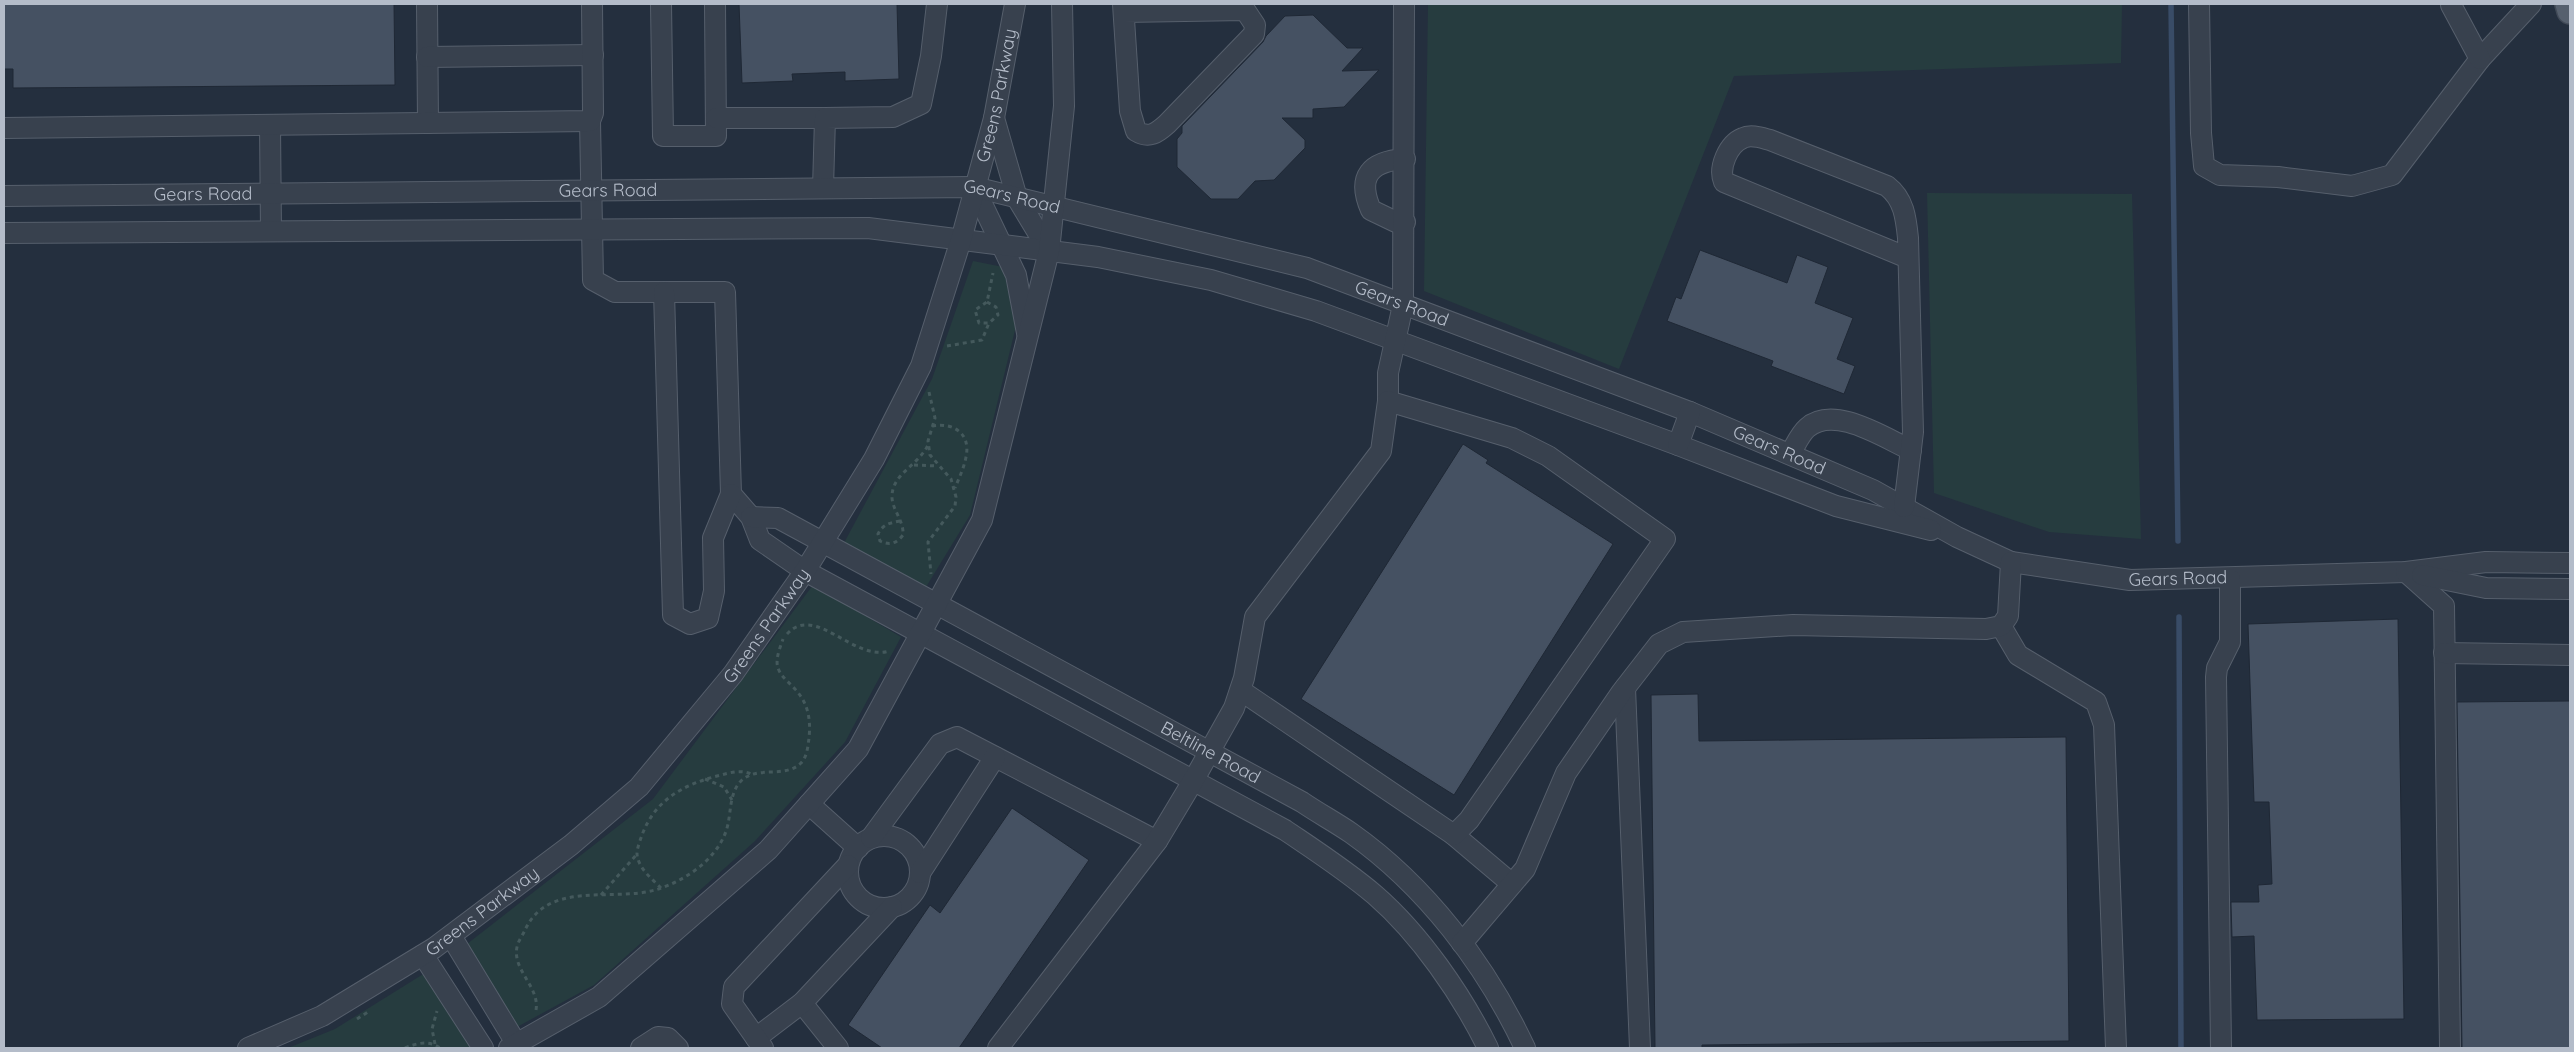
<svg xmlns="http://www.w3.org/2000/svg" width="2574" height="1052" font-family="Quicksand,sans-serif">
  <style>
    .green { fill: #263c3f }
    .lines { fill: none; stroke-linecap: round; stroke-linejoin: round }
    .stream { stroke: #394c67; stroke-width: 5.5 }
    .building { fill: #455162; stroke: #1f2835 }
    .minor-casing { stroke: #565f6c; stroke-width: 22 }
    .major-casing { stroke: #414a57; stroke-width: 28 }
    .path { stroke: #44595c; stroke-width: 3; stroke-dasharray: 4 4; stroke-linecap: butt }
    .minor { stroke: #38414e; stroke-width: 20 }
    .major { stroke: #56606e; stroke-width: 25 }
    .labels { text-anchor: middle; stroke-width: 5; stroke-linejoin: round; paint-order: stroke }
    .street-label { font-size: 18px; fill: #b4bcc9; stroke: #1d2633 }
  </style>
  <rect width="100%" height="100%" fill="#242f3e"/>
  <!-- green -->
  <g class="green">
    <polygon points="1428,4 2122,4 2121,63 1734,76 1619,369 1424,291"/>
    <polygon points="1927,193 2132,194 2141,539 2049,532 1934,493"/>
    <polygon points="973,261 1003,267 1016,326 970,515 926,587 844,543 932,379"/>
    <polygon points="813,585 901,637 845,742 755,841 594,985 517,1027 467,944 653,799"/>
    <polygon points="425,973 472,1048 288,1048 335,1029"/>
  </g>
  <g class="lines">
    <!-- stream -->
    <g class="stream">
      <polyline points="2171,4 2178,541"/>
      <polyline points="2179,617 2181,1048"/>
    </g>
  </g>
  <!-- building -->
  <g class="building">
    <polygon points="4,4 394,4 395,85 13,88 13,69 4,69"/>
    <polygon points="739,4 897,4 899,79 845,81 845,72 792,74 793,81 742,83"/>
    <polygon points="1313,15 1347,48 1363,48 1342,71 1379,70 1344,107 1313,109 1313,118 1282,118 1305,140 1305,148 1274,180 1255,181 1238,199 1211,199 1177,167 1177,139 1182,133 1182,126 1263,42 1266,36 1285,16"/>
    <polygon points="1700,250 1787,283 1797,255 1828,267 1815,303 1853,318 1837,359 1855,366 1844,394 1771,366 1773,361 1667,321 1676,297 1681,299"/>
    <polygon points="1463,444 1488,460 1486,463 1613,544 1454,795 1301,699"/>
    <polygon points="2398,619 2404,1019 2257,1020 2254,936 2232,937 2231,905 2231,902 2259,902 2258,885 2272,884 2269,802 2254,802 2248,624"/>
    <polygon points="1698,694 1699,741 2066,737 2069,1041 1702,1045 1702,1048 1655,1048 1651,695"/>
    <polygon points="2570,701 2570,1048 2462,1048 2457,702"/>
    <polygon points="1012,808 1089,860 959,1048 882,1048 848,1025 930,905 940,913"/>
  </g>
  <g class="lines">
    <defs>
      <g id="minor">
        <polyline points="427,4 428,123"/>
        <polyline points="661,4 663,136 716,136 715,4"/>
        <path d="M1123 4 1130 111 1136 131C1149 139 1157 133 1167 124L1254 34 1255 25 1245 10 1124 12"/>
        <polyline points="2199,4 2201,133 2204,166 2220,175 2278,177 2352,186 2392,175 2480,59 2531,4"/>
        <polyline points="2451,5 2480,59"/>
        <polyline points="427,57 593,55"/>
        <polyline points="716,118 825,118"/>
        <polyline points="994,118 1017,198 1049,251"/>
        <path d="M590 121 593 280 615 292H725L731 494 751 517 760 540 805 571 1285 830C1316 851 1347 871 1375 895 1420 934 1462 995 1488 1048"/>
        <polyline points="270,125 271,231"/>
        <polyline points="4,128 590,121 593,113 592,4"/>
        <path d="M1405 159C1371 161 1356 176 1371 210L1396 222H1405"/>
        <polyline points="974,187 1016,275 1027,333"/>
        <polyline points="823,188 825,118 893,117 921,104 931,56 937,4"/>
        <path id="s1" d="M4 196 974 187 1307 268 1690 412 1873 490 1957 537 2011 562 2130 580 2406 572 2486 562 2570 563"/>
        <polyline points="4,233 868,228 1098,257 1211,280 1316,311 1678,445 1836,506 1931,530"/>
        <polyline points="664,292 673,615 690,624 708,618 714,591 713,538 731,494"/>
        <polyline points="1388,401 1388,373 1403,305 1404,4"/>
        <polyline points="1678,445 1690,412"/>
        <path d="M1790 454C1795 446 1800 434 1807 428 1834 404 1884 438 1911 450"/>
        <path d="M1904 507 1913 432 1908 238C1906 218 1904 199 1887 186L1770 140C1762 138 1751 134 1743 138 1728 144 1718 168 1724 182L1908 258"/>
        <path id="s2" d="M751 517 778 518 1302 802C1318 813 1335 822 1351 833 1426 886 1486 965 1525 1048"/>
        <polyline points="2406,572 2444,606 2450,1048"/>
        <polyline points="2422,575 2486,588 2570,589"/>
        <polyline points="2001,626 2018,655 2096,702 2104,725 2116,1048"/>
        <polyline points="2444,653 2570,655"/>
        <polyline points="1625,688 1640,1048"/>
        <polyline points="809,804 858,848"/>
        <polyline points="1454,835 1512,884"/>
        <circle cx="884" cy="872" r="36"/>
        <polyline points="871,838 940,744 957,737 1157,841"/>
        <polyline points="920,873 995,757"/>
        <polyline points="451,936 519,1048"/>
        <polyline points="1462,943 1525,869 1566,773 1621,693 1659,644 1683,632 1793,625 1986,629 2001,626 2008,616 2011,562"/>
        <polyline points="423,955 483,1048"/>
        <polyline points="802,1003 838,1048"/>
        <polyline points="756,1038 802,1003 892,907"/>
        <path id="s3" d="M248 1048 322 1016 434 948 571 845 639 787 733 674 805 571 874 459 921 366 961 240 994 118 1015 4"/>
        <polyline points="509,1048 599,997 768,850 858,749 982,520 1049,251 1064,106 1062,4"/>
        <polyline points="641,1048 658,1037 668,1038 678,1048"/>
        <polyline points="763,1048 732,1004 734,987 848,865"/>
        <polyline points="998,1048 1157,841 1193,781 1234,708 1244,678 1255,617 1381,451 1388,401 1512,438 1548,456 1665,539 1469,820 1454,835 1240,690"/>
        <polyline points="2221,1048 2216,677 2217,668 2230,642 2230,579"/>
      </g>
      <polyline id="major" points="2568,4 2570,11"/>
    </defs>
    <!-- minor casing -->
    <use href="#minor" class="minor-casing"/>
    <!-- major casing -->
    <use href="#major" class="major-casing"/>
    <!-- path -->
    <g class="path">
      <polyline points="987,302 996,307 998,315 989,323 979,323 975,310 987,302 993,273"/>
      <polyline points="947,346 982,340 989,323"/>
      <polyline points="929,392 935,418 928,441 930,455 951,479 956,497 955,506 928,542 931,574"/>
      <path d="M932 426C954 422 971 434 966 457 964 468 959 478 955 488"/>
      <polyline points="914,465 938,466"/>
      <path d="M900 521C890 523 883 524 878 534L880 541C890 546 897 543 903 535 904 521 893 511 892 498 891 474 918 466 928 445"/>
      <path d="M787 634C815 603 854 662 889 651"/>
      <polyline points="705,779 724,787 732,800"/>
      <path d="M661 888C652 879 638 868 637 854 637 848 640 841 642 835 655 800 683 785 717 776 729 773 740 769 751 774"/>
      <polyline points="601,895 637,854"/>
      <path d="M536 1010C540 987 512 970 517 947 518 941 523 935 525 930 548 880 612 902 655 890 686 881 721 857 728 824 731 810 730 792 741 781 757 765 785 779 801 763 807 757 808 746 809 738 811 719 808 703 795 689 789 682 781 677 778 668 775 659 780 648 783 639"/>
      <polyline points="357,1019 368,1012"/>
      <polyline points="435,1044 432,1029 437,1011"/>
      <path d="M405 1048C417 1043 429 1040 440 1048"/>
    </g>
    <!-- minor -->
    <use href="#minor" class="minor"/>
    <!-- major -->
    <use href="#major" class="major"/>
  </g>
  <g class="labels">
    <!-- street labels -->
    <g class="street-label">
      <text dy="6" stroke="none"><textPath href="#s3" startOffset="1262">Greens Parkway</textPath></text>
      <text dy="6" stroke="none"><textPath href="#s1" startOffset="604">Gears Road</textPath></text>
      <text dy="6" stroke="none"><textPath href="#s1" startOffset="199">Gears Road</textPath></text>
      <text dy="6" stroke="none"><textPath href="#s1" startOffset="1009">Gears Road</textPath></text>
      <text dy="6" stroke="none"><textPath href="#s1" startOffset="1414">Gears Road</textPath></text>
      <text dy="6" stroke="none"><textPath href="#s1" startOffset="1819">Gears Road</textPath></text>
      <text dy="6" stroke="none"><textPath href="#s1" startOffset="2245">Gears Road</textPath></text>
      <text dy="6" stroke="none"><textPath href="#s3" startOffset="678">Greens Parkway</textPath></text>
      <text dy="6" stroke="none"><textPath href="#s2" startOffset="519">Beltline Road</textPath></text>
      <text dy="6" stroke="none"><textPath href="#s3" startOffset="272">Greens Parkway</textPath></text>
    </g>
  </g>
  <!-- border -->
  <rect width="2574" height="1052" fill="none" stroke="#b4bcc9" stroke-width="10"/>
</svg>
